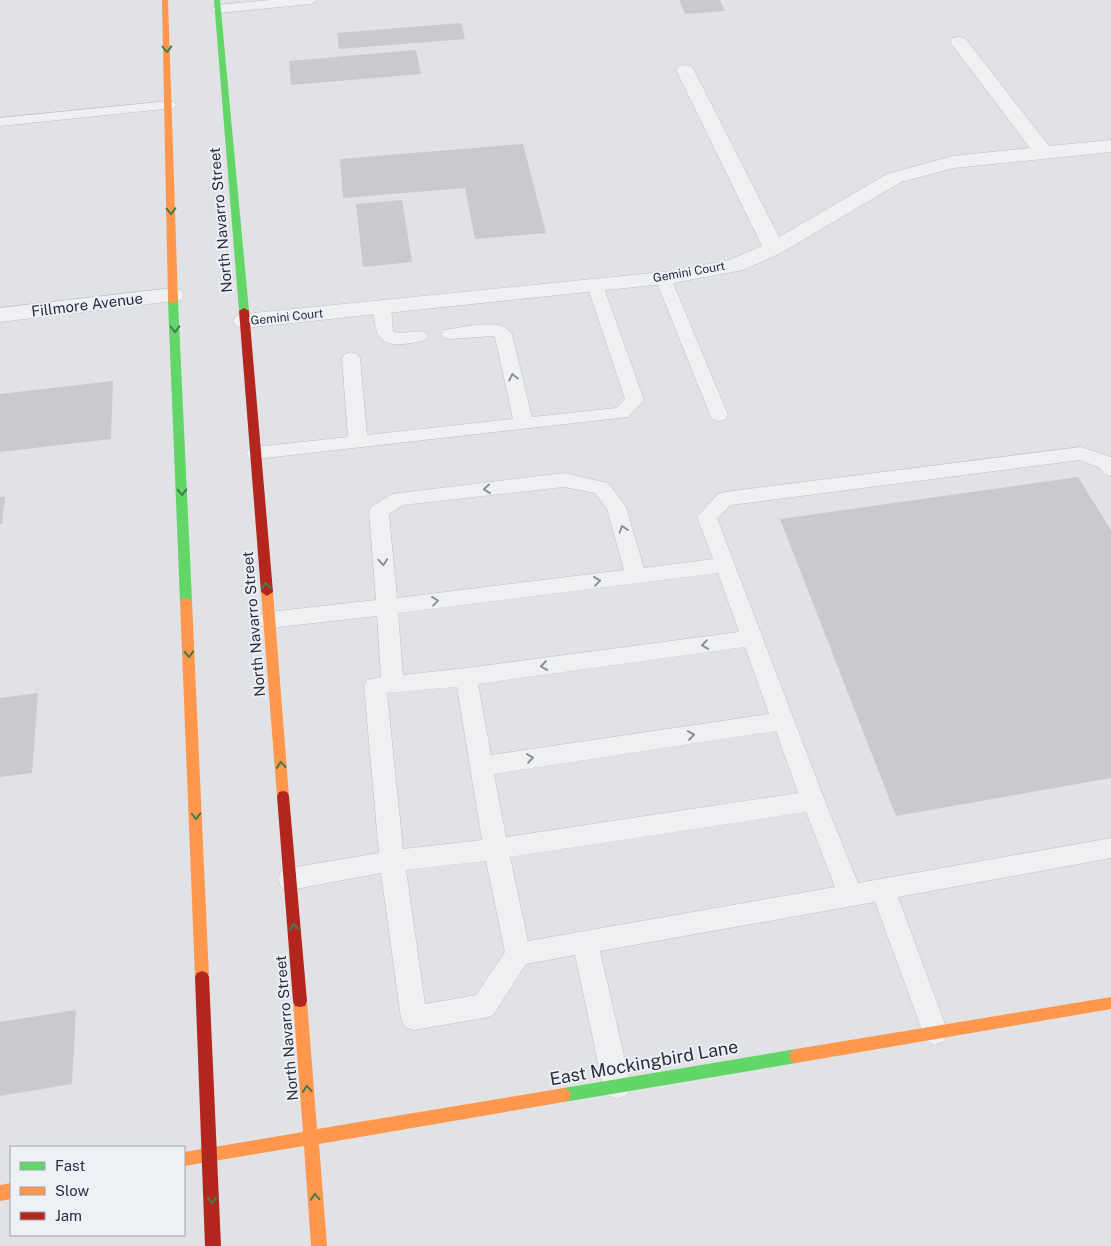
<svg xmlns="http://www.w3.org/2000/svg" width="1111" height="1246" font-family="'Public Sans',sans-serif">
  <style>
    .building { fill: #c8cacd }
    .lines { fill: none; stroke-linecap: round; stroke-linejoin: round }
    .lane-casing { stroke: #bec0c3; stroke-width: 1 }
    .street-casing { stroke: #bec0c3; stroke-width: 1 }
    .lane { fill: #eff0f1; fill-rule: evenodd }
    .street { fill: #eff0f1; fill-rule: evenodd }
    .fast { fill: #63d668; fill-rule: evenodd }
    .slow { fill: #ff974d; fill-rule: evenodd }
    .jam { fill: #b3261e; fill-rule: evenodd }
    .oneway { stroke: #437b50 }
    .oneway2 { stroke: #8c9097 }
    .labels { text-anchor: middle; stroke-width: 4; stroke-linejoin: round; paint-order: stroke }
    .far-street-label { font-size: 12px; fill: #28303d; stroke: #edf0f5 }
    .street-label { font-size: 15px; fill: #28303d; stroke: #edf0f5 }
    .near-street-label { font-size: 18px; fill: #28303d; stroke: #edf0f5 }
  </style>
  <rect width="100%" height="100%" fill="#e0e2e5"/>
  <!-- building -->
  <g class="building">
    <polygon points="679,0 720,0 725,11 685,14"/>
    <polygon points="461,23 465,39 339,49 337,33"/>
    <polygon points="416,50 421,74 291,85 289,61"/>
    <polygon points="523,144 546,233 475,239 465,188 343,198 340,159"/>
    <polygon points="402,200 412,262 363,267 356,204"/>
    <polygon points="113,381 111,439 0,452 0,394"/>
    <polygon points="1078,477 1111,530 1111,778 896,816 780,519"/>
    <polygon points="0,497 5,497 2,524 0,524"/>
    <polygon points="38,693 32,773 0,777 0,698"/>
    <polygon points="76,1010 72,1084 0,1096 0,1022"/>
  </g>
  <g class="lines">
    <defs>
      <g id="lane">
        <polygon points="270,0 318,0 311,4 218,13 211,9 218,5"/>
        <polygon points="169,101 174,102 176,105 174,108 0,126 0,118"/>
        <polygon points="663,273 669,274 671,278 728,415 726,419 719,421 712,419 710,415 655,278 657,274"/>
        <path d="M595 280 601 281 603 285 644 400 628 417 256 459 249 458 246 453 249 448 256 447 348 437 342 358 345 354 351 352 357 354 360 358 367 435 513 419 495 337 492 336 450 339 444 338 441 334 444 330 450 329C467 327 501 317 512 334L532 417 616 408 625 399 587 285 589 281Z"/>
        <path d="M382 302 388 303 391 307 393 331C402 336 415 329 425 332L428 336 425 340C405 345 377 351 375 323 374 316 372 309 376 303Z"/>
        <path d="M1081 447 1111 457V476L1104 474 1100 468 1080 460 731 505 717 518 825 801 858 883 1111 838V858L898 897 948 1032 944 1041 935 1045 926 1041 875 902 600 951 631 1086 627 1095 617 1099 607 1095 603 1086 575 955 526 964 493 1015 484 1018 414 1030 405 1027 401 1018 381 873 290 890 281 887 278 879 281 871 290 868 379 853 364 686 367 680 381 677 377 616 269 628 262 626 258 620 262 614 269 612 376 600 369 511 372 506 392 494 564 473 608 483 626 507 644 568 713 559 697 517 718 494 725 492ZM564 487 595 493 607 509 624 570 397 598 389 514 403 505ZM718 573 739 632 466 668 403 675 398 613ZM745 647 769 714 491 755 478 684ZM457 687 482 840 403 849 387 693ZM776 731 798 793 506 837 494 774ZM806 812 835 887 528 941 510 857ZM486 861 505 952 476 995 425 1004 406 870Z"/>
      </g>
      <g id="street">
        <polygon points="959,37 965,38 1049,146 1111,140 1111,152 954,168 901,182 781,253 743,270 673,283 244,328 236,326 233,321 236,316 244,314 673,271 729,260 762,246 676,70 679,66 685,65 691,66 694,70 779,237 887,174 953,156 1030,148 950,42 953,38"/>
        <polygon points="173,288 181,290 184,295 181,300 0,322 0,308"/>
      </g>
    </defs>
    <!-- lane casing -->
    <use href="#lane" class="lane-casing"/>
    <!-- street casing -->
    <use href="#street" class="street-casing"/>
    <!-- lane -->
    <use href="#lane" class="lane"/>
    <!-- street -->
    <use href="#street" class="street"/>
    <!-- fast -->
    <g class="fast">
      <polygon points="214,0 220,0 249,311 244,314 239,311"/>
      <polygon points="173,298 178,301 192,601 186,605 180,601 168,301"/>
      <polygon points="796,1049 801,1051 803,1056 801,1061 796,1063 564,1102 559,1100 557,1095 559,1090 564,1088"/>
    </g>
    <!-- slow -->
    <g class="slow">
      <polygon points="162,0 168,0 178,301 173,304 168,301"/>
      <polygon points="267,588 273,592 289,796 287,800 283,801 279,800 277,796 261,592"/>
      <polygon points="186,597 192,601 209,977 207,981 202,983 197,981 195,977 180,601"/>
      <polygon points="300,995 305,996 307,1001 317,1129 564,1088 569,1090 571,1095 569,1100 564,1102 319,1144 327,1246 311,1246 304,1146 184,1166 184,1152 303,1132 293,1001 295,996"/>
      <polygon points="1111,997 1111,1009 796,1063 791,1061 789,1056 791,1051 796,1049"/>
      <polygon points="11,1183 11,1199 0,1201 0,1185"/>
    </g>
    <!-- jam -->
    <g class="jam">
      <polygon points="244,308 249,311 273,592 267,596 261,592 239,311"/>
      <polygon points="283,791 287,792 289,796 307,1001 305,1006 300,1007 295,1006 293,1001 277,796 279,792"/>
      <polygon points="202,971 207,973 209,977 221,1246 205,1246 195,977 197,973"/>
    </g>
  </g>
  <!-- one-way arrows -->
  <defs><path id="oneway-chevron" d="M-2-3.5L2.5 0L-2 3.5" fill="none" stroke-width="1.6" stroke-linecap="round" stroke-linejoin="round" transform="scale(1.25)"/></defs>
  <g class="oneway">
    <use href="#oneway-chevron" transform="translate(167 49) rotate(88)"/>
    <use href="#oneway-chevron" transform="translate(171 211) rotate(89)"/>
    <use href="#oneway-chevron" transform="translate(175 329) rotate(88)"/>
    <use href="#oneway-chevron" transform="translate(182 492) rotate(88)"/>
    <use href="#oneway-chevron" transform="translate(266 586) rotate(-95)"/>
    <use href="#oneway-chevron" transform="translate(189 654) rotate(88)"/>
    <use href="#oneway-chevron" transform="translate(281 765) rotate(-95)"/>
    <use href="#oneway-chevron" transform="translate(196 816) rotate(88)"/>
    <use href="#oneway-chevron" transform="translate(294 927) rotate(-95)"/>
    <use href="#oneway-chevron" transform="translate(307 1089) rotate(-95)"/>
    <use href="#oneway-chevron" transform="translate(315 1197) rotate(-94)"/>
    <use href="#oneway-chevron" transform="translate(212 1200) rotate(88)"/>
  </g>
  <g class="oneway2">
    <use href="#oneway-chevron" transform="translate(513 377) rotate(-103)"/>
    <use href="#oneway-chevron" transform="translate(487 489) rotate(174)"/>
    <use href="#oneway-chevron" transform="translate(623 529) rotate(-108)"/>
    <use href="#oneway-chevron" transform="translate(383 562) rotate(86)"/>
    <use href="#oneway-chevron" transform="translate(597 581) rotate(-7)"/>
    <use href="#oneway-chevron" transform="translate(435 601) rotate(-7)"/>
    <use href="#oneway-chevron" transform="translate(705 645) rotate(172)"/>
    <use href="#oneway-chevron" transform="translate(544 666) rotate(172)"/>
    <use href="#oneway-chevron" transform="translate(691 735) rotate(-8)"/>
    <use href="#oneway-chevron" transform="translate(530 758) rotate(-8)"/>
  </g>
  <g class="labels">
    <!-- far-street labels -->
    <g class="far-street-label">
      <text transform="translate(689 272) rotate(-10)" y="4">Gemini Court</text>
      <text transform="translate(287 317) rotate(-6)" y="4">Gemini Court</text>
    </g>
    <!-- street labels -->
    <g class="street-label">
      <text transform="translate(221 220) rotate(-95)" y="5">North Navarro Street</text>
      <text transform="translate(87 305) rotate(-7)" y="5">Fillmore Avenue</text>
      <text transform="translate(254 624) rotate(-95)" y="5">North Navarro Street</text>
      <text transform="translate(287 1028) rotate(-95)" y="5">North Navarro Street</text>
    </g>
    <!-- near-street labels -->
    <g class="near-street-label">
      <text transform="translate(644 1063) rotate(-10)" y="6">East Mockingbird Lane</text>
    </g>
  </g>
  <!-- legend -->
  <rect x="10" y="1146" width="175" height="90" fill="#edf0f5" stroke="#9ea3ab"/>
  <rect x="20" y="1162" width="25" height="8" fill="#63d668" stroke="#9ea3ab"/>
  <text x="55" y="1171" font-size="15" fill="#28303d">Fast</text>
  <rect x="20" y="1187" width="25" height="8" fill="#ff974d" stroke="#9ea3ab"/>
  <text x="55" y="1196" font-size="15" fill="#28303d">Slow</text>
  <rect x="20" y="1212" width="25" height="8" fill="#b3261e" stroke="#9ea3ab"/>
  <text x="55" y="1221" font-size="15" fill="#28303d">Jam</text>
</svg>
